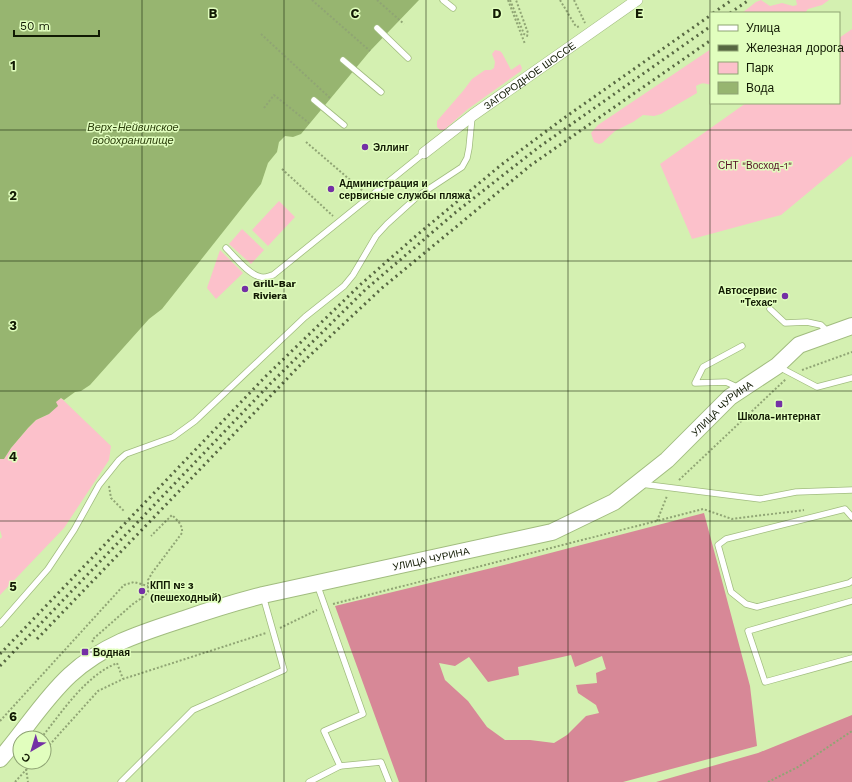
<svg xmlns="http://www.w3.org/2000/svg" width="852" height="782" font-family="'Work Sans',sans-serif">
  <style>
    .green { fill: #fcc1cb }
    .forest { fill: #d78897; fill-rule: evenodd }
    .water { fill: #97b570 }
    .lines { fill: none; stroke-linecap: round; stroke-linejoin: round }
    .lane-casing { stroke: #a1bc7f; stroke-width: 7 }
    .street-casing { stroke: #a1bc7f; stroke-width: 12 }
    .secondary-casing { stroke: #a1bc7f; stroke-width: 18 }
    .path { stroke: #90a574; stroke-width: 2; stroke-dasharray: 2 2; stroke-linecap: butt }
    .lane { stroke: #fff; stroke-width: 5.5 }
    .street { stroke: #fff; stroke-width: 11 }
    .secondary { stroke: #fff; stroke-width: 16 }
    .rail { stroke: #576742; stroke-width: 3; stroke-dasharray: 2 4; stroke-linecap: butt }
    .grid { fill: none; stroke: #111a03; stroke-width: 1; stroke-opacity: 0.55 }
    .poi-dot { fill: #7430a5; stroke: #e1febe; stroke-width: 1.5 }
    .labels { text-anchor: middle; stroke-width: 3; stroke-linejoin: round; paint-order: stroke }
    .street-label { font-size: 10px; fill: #111a03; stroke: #e1febe }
    .poi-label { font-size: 10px; font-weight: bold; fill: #111a03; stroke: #e1febe; text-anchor: start }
    .park-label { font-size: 10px; fill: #540d24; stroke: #e1febe }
    .water-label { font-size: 11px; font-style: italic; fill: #2b3e0b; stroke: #e1febe }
    .grid-label { font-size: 13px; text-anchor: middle; font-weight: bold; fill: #111a03; stroke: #e1febe; stroke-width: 3; stroke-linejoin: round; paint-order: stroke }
  </style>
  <rect width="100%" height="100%" fill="#d4f0b1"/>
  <!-- green -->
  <g class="green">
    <polygon points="761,0 770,6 782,3 793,6 797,5 796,0 829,0 822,5 808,9 805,13 742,13 756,2"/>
    <polygon points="852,29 852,156 781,215 692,239 660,164 746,103 839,103 839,38"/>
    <path d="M711 49V85C703 83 703 82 696 86L697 93 661 114 654 116 643 115 633 122 615 131 602 143 599 144 594 142 591 133 598 125Z"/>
    <polygon points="495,50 500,51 502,53 511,70 520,64 522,68 521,71 468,109 444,130 440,130 437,127 437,121 463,91 472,79 485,70 491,70 494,68 495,62 492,54"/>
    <polygon points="279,201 295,217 268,246 252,230"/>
    <polygon points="242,229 264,250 251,264 229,244"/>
    <polygon points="220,250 243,273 216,299 207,288"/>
    <polygon points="61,398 111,446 109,460 64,528 0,595 0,539 2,537 0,530 0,459 4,459 11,448 28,428 36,420 49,414 57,406 55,402"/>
  </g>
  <!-- forest -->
  <g class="forest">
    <path d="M704 513 750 686 757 746 623 782H399L335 606 504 565ZM571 655 575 667 602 656 606 669 596 673 597 683 576 685 578 693 596 705 599 713 586 716 567 735 554 743 530 740H505L487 727 468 701 445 680 439 663 455 666 469 657 488 682 519 675 518 667Z"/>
    <polygon points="852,715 852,782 656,782 758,753"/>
  </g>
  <!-- water -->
  <polygon class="water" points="0,0 419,0 370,51 301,134 293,137 285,136 279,142 277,152 268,163 261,184 162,309 149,319 90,385 81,391 75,392 64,400 61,398 56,402 58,406 49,414 36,420 28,428 11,448 4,459 0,459"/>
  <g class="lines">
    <defs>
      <g id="lane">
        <polyline points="443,0 453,8"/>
        <polyline points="377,28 408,58"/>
        <polyline points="343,60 381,92"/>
        <polyline points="314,100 344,125"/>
        <path d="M226 248C234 256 250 276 261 277 265 278 269 276 273 275L424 153"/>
        <polyline points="770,309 785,323 807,322 821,325 828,332"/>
        <polyline points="779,367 817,387 852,378"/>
        <polyline points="739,388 726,382 695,383 703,367 742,346"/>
        <polyline points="641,484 760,499 796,492 852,490"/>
        <polyline points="852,517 845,509 726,539 718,545 731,592 746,604 757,607 849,583 852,581"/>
        <polyline points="852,601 748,631 765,682 852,658"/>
        <polyline points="0,624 48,569 74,530 99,485 119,460 126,454 173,437 195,421 305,317 344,286 353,275 376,236 387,224 418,196 462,167 467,158 469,148 472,117"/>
        <polyline points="340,766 381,762 389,782"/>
        <polyline points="121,782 193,710 284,670 263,596"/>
        <polyline points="309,782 340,766 324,731 363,714 317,584"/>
      </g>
      <g id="street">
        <path id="s1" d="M424 153 473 115 637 0"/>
      </g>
      <g id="secondary">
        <path id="s2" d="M0 759C24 732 43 700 70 675 104 644 141 633 184 619 210 610 236 602 263 595L552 532 614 502 667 460 730 397 777 366 799 345 852 326"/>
      </g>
    </defs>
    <!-- lane casing -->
    <use href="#lane" class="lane-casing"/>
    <!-- street casing -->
    <use href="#street" class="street-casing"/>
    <!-- secondary casing -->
    <use href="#secondary" class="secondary-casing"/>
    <!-- path -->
    <g class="path">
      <polyline points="312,0 370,51"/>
      <polyline points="377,0 404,24"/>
      <polyline points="508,0 525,44"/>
      <polyline points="510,0 524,34 527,36 528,33 516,0"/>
      <polyline points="560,0 575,25 577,27 580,26"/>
      <polyline points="574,0 585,23"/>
      <polyline points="261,34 330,98"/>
      <polyline points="264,108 274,95 309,123"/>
      <polyline points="306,142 363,191"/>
      <polyline points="282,169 333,216"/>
      <polyline points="802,370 852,352"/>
      <polyline points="679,480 786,379"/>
      <polyline points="109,486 111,498 124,511"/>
      <polyline points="657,521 667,496"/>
      <polyline points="333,604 703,509 732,519 804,510"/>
      <polyline points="280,628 317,610"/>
      <path d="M93 642 92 640 134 603 142 598 148 592V580L152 573 182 533C183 525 177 520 172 515L151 536"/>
      <polyline points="0,721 124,585 134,582 148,586"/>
      <path d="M41 738C63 711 84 677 117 663L123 679"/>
      <polyline points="44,751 98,691 123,679 266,633"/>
      <polyline points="26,769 28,782"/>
      <polyline points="15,782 33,762"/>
      <polyline points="768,782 798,767 852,731"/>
    </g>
    <!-- lane -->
    <use href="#lane" class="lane"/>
    <!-- street -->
    <use href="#street" class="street"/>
    <!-- secondary -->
    <use href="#secondary" class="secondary"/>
    <!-- rail -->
    <g class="rail">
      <polyline points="713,13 732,0"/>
      <polyline points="730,13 749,0"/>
      <polyline points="37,639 305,360 382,288 531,165 711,40"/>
      <polyline points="0,654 265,377 360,285 417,235 501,165 564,118 711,15"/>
      <polyline points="0,666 271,383 365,290 456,212 539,147 711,26"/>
    </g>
  </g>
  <!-- grid -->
  <path class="grid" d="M142 0V782M284 0V782M426 0V782M568 0V782M710 0V782M0 130H852M0 261H852M0 391H852M0 521H852M0 652H852"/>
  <!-- markers -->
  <g class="poi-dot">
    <circle cx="365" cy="147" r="4"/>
    <circle cx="331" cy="189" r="4"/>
    <circle cx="245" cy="289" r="4"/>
    <circle cx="785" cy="296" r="4"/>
    <rect x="775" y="400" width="8" height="8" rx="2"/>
    <circle cx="142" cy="591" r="4"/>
    <rect x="81" y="648" width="8" height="8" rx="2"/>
  </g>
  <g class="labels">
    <!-- street labels -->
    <g class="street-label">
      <text dy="4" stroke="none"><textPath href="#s1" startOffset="131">ЗАГОРОДНОЕ ШОССЕ</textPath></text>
      <text dy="4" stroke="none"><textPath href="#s2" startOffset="828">УЛИЦА ЧУРИНА</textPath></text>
      <text dy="4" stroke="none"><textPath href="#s2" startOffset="492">УЛИЦА ЧУРИНА</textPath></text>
    </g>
    <!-- poi labels -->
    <g class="poi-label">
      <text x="373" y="151">Эллинг</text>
      <text x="339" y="187">Администрация и<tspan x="339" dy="12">сервисные службы пляжа</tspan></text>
      <text x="253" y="287">Grill-Bar<tspan x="253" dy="12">Riviera</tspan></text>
      <text x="777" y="294" text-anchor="end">Автосервис<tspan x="777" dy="12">"Техас"</tspan></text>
      <text x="779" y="420" text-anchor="middle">Школа-интернат</text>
      <text x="150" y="589">КПП № 3<tspan x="150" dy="12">(пешеходный)</tspan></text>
      <text x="93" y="656">Водная</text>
    </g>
    <!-- park labels -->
    <g class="park-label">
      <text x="755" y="169">СНТ "Восход-1"</text>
    </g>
    <!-- water labels -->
    <g class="water-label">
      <text x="133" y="131">Верх-Нейвинское<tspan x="133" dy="13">водохранилище</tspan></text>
    </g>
  </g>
  <g class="grid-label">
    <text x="213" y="18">B</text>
    <text x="355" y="18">C</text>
    <text x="497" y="18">D</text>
    <text x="639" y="18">E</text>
    <text x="13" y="70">1</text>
    <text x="13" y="200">2</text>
    <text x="13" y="330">3</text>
    <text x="13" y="461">4</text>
    <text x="13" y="591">5</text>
    <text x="13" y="721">6</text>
  </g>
  <!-- legend -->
  <rect x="710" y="12" width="130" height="92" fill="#e1febe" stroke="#8ea373"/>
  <rect x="718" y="25" width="20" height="6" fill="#ffffff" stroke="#8ea373"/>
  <text x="746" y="32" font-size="12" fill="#111a03">Улица</text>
  <rect x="718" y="45" width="20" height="6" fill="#576742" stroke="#8ea373"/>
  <text x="746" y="52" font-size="12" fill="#111a03">Железная дорога</text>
  <rect x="718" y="62" width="20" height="12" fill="#fcc1cb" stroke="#8ea373"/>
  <text x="746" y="72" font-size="12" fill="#111a03">Парк</text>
  <rect x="718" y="82" width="20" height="12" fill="#97b570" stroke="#8ea373"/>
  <text x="746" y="92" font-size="12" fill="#111a03">Вода</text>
  <!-- north arrow -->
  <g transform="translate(32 750) rotate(218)"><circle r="19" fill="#e1febe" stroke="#8ea373"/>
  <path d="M0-3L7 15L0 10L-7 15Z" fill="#7430a5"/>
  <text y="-6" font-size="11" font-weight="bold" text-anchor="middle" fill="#111a03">С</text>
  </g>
  <!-- scale -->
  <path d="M14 30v6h85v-6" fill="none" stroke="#111a03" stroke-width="2"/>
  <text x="20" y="30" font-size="12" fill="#111a03" stroke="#e1febe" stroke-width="3" paint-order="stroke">50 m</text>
</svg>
